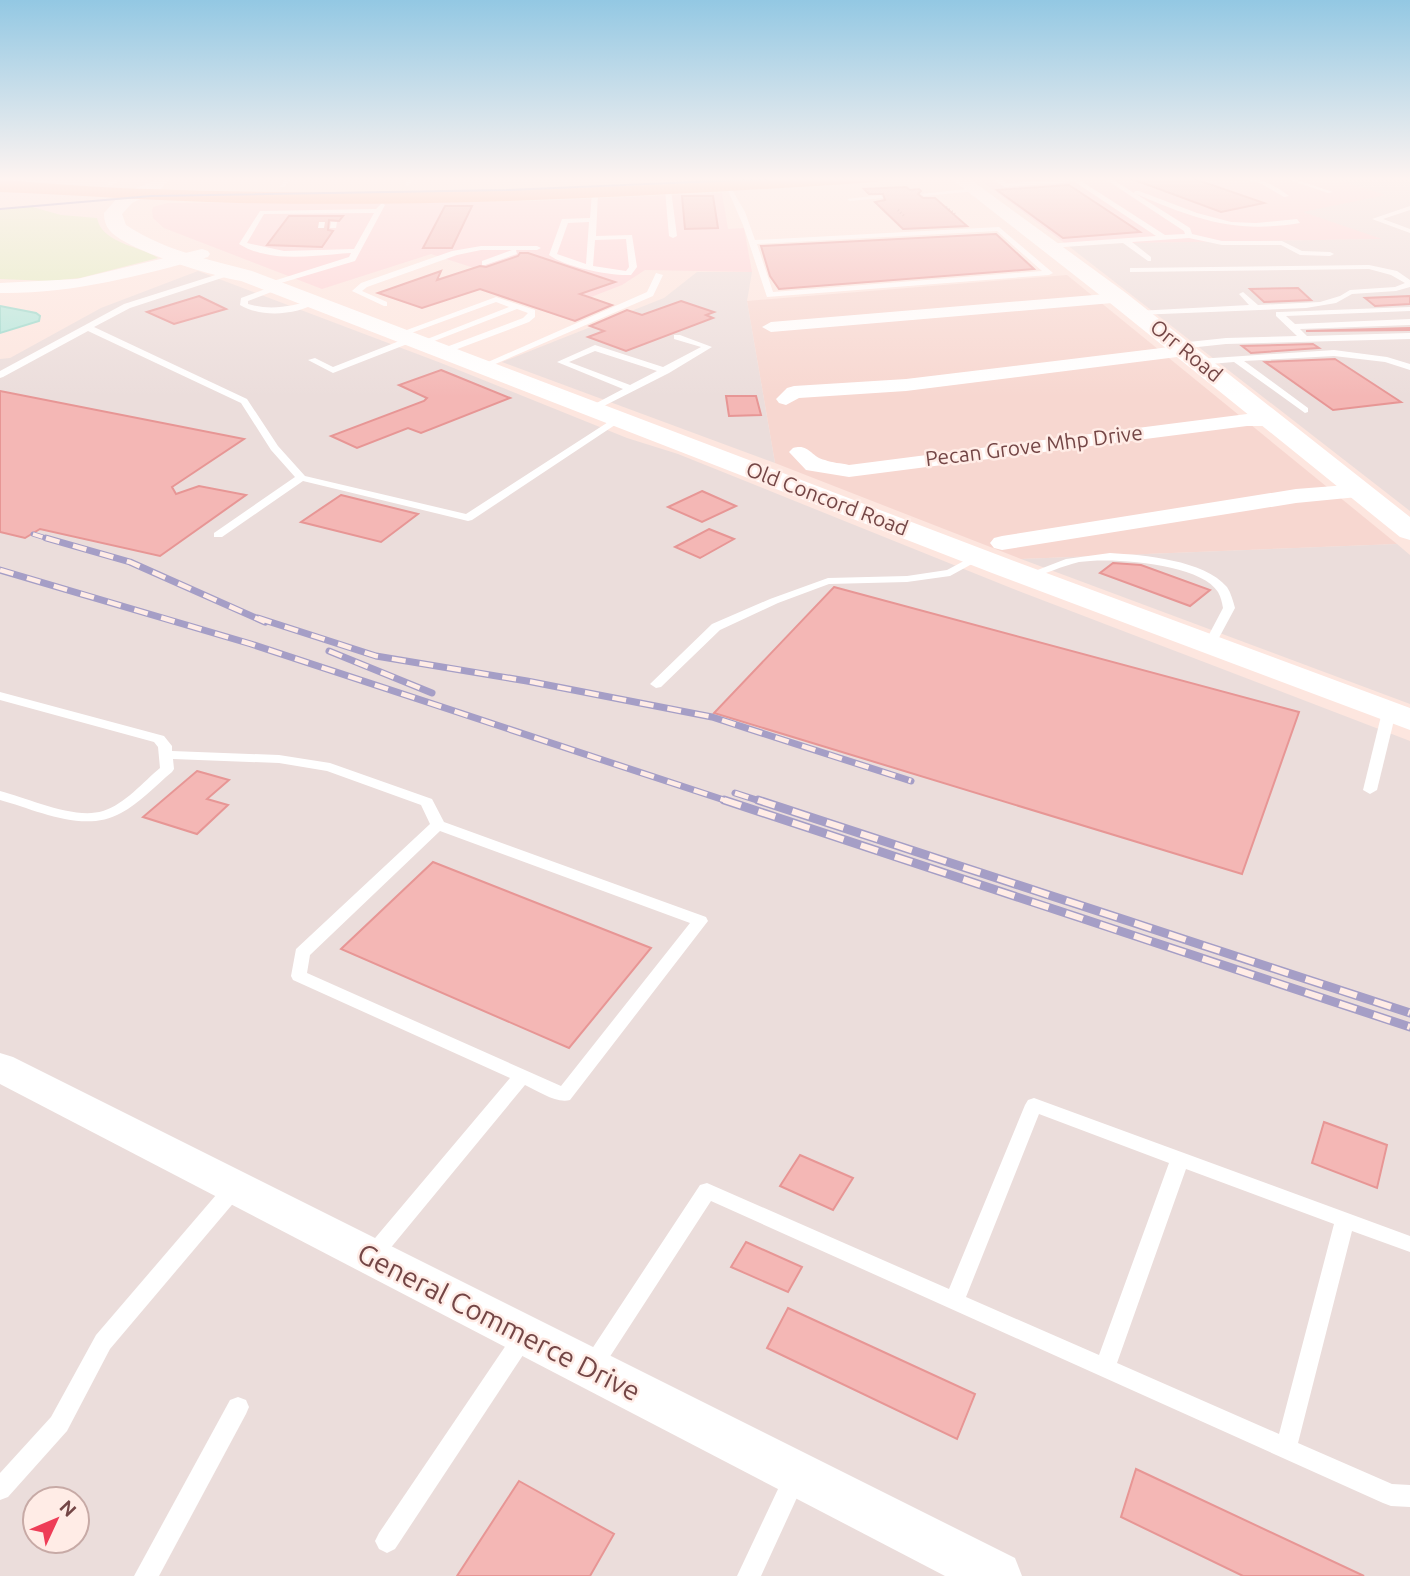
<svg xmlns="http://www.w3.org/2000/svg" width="1410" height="1576" font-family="Ubuntu,sans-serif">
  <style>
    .residential { fill: #f7d7d0 }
    .commercial { fill: #fed2d5 }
    .industrial { fill: #ebdddb; fill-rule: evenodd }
    .green { fill: #e0ebbd }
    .water { fill: #b3e7db; stroke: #99d9cb; stroke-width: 2 }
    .building { fill: #f4b7b5; stroke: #e79695; stroke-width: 2 }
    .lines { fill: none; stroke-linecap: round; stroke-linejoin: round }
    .path { stroke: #d89a99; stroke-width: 2.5; stroke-dasharray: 1 2.5; stroke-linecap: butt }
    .service { fill: #fff; fill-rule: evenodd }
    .minor { fill: #fff; fill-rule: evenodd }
    .tertiary { fill: #fff; fill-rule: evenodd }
    .primary { fill: #ffb094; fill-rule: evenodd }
    .tram { stroke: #a59ec6; stroke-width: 2 }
    .rail-far2-casing { stroke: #a59ec6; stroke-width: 5 }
    .rail-far1-casing { stroke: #a59ec6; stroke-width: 7 }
    .rail-casing { stroke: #a59ec6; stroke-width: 9 }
    .rail-far2 { stroke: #ffece6; stroke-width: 3.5; stroke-dasharray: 10; stroke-linecap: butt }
    .rail-far1 { stroke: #ffece6; stroke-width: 4.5; stroke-dasharray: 14; stroke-linecap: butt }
    .rail { stroke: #ffece6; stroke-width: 6; stroke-dasharray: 18; stroke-linecap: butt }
    .labels { text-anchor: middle; stroke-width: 5; stroke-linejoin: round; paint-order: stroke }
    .far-street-label { font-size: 21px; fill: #744646; stroke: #ffece6 }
    .near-street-label { font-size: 28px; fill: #744646; stroke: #ffece6 }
  </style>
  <rect width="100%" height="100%" fill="#fde6df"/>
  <!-- residential -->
  <polygon class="residential" points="1067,275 1397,544 1021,559 775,463 747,301"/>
  <!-- commercial -->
  <g class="commercial">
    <polygon points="185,177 470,177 181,179"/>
    <polygon points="983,177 1329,177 1388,195 1305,212 1385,239 1066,244 979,179"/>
    <polygon points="722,193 728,229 744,228 752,272 645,270 622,285 591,297 572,290 508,279 431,254 322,289 164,228 153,218 152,211 153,207 168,203 535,201"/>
  </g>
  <!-- industrial -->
  <g class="industrial">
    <polygon points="1329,177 1410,177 1410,511 1066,244 1382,239 1303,212 1386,195"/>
    <path d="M198 271 441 363 627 438 678 454 1011 588 1410 741V1576H0V359L10 358 101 308ZM35 1499H77V1541H35Z"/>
    <polygon points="697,272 752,272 747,301 775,463 502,362 664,298"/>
    <polygon points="1397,544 1410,555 1410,704 1021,559"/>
  </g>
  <!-- green -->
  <path class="green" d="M29 206 61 215 97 218C102 244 141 246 158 258L80 278 50 281 0 279V210Z"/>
  <!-- water -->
  <polygon class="water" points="0,306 36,313 40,316 39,321 0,333"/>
  <!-- building -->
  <g class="building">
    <polygon points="1132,177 1189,177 1264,203 1221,212 1132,179"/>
    <polygon points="1069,185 1140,232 1063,238 997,190"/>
    <polygon points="906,187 910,190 919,189 921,191 918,194 923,198 935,198 967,226 903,229 875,202 885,200 883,194 869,194 864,189"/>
    <polygon points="682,196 713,196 718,228 685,229"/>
    <polygon points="445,206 472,206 452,248 423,248"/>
    <polygon points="289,216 343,216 339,221 329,220 328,230 333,231 322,247 267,245"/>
    <polygon points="996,234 1034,269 779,289 770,276 761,246"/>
    <polygon points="520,253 528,253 615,282 580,294 612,305 575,321 480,289 422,308 378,293 441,271 437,280 480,266 486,267 518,256"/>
    <polygon points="1298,288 1311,300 1264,302 1250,289"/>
    <polygon points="199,296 226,309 174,324 147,312"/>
    <polygon points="1410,296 1410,304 1375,306 1365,298"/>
    <polygon points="681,301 714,312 706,315 713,318 626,351 588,337 604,331 590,326 627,310 642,315"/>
    <polygon points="1410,328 1410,330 1306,331"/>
    <polygon points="1313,344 1319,348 1251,353 1242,346"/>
    <polygon points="1335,359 1401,402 1333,410 1265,362"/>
    <polygon points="441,370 510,398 421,433 408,428 357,448 331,436 424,401 427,398 399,385"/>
    <polygon points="0,391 244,439 172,487 176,494 199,486 246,495 160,556 40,529 25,538 0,532"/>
    <polygon points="726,396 756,396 761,415 729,416"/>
    <polygon points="702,491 736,506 702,522 668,507"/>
    <polygon points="341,495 418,514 381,542 301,522"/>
    <polygon points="709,529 734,539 700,558 675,547"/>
    <polygon points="1113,563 1141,565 1210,590 1190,606 1100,573"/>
    <polygon points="834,587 1299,712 1242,874 714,713"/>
    <polygon points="197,771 229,780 207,799 228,805 197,834 143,817"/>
    <polygon points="433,862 651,948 569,1048 341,949"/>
    <polygon points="1324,1122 1387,1145 1377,1188 1312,1163"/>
    <polygon points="800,1155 853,1178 833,1210 780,1186"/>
    <polygon points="746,1242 802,1267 788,1292 731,1267"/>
    <polygon points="788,1308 975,1394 957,1439 767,1348"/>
    <polygon points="1136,1469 1364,1576 1243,1576 1121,1517"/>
    <polygon points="519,1481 614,1534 590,1576 457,1576"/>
  </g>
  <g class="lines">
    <!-- path -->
    <g class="path">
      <polyline points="946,207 955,214"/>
      <polyline points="898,210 905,217"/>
    </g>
    <!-- service -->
    <g class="service">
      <polygon points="119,177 126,177 112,185 108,185 108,183"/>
      <polygon points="287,177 293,177 284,187 280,187"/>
      <polygon points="408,177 414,177 408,186 405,184"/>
      <polygon points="596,177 603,177 597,181 594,179"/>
      <path d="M996 177H1002L1001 179 1006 183 1078 179 1165 235 1185 234 1184 231 1102 177H1109L1134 193 1135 191H1139L1197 213 1231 222 1256 223 1297 219 1300 223C1233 234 1196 219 1136 194L1190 228 1192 234 1222 241H1282L1302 251 1330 252 1334 254 1330 256 1300 255 1281 245H1222L1189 238 1132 242 1151 257V261H1148L1123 243 1049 248H1046V244L1156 236 1075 182 1005 187 995 181Z"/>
      <path d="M1239 177C1257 176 1275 185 1289 196L1284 197 1262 184Z"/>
      <polygon points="1280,177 1288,177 1333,192 1328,193"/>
      <path d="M726 186H730L745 212 755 240 999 227 1053 273 1049 275 767 297 743 225ZM997 231 1042 271 773 292 757 244Z"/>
      <polygon points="668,188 671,190 677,236 673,238 669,236 665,190"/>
      <polygon points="975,188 977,191 924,196 921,194"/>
      <path d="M595 191 598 193 596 236 632 235 637 267 631 275C610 276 565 267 549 255L562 219 590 218 592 193ZM589 222 586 264 557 254 568 223ZM626 239 629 267 626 271 593 266 595 240Z"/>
      <polygon points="881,195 883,198 850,201 847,199"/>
      <path d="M382 203 385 205 355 261 271 286 264 284 349 257 351 253C316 255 271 264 239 244L260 211 376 209ZM374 213 354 249 284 251 247 243 264 214Z"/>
      <polygon points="1410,206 1410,210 1383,219 1410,229 1410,233 1372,219"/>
      <polygon points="319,222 325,222 324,228 318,228"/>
      <polygon points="331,222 337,222 336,228 330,228"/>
      <polygon points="481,246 537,246 541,248 537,250 516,250 517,254 485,265 482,265 482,261 512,250 481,250 457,255 367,287 362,291 387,302 387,306 384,306 352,291 361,283 452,251"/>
      <polygon points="1369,265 1397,271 1410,280 1410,287 1396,291 1352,294 1336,303 1306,308 1137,315 1133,313 1137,311 1249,305 1239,294 1243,292 1258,305 1320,302 1340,296 1350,290 1395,287 1405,283 1391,275 1369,269 1130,272 1130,268 1133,268"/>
      <polygon points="228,271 232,273 231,275 130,308 94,327 247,399 278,446 305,476 466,514 616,417 624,419 472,520 468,521 303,481 222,537 214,537 214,533 295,477 271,450 241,403 88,331 3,377 0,378 0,371 124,304"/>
      <polygon points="656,273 663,275 653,296 486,368 479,366 647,292"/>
      <path d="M276 285 280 287 279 289 248 301V304C272 311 291 306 314 300L318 302C297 315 262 318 240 305L241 298Z"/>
      <polygon points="496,297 535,310 535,317 529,322 444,354 441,353 441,349 523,318 528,313 517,309 424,345 417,343 509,307 496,302 403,336 396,334"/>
      <polygon points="1410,307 1410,311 1286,316 1295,324 1410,319 1410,325 1300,329 1307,336 1410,333 1410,339 1226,344 1179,349 1175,346 1179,343 1226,338 1297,336 1276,316 1276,312 1279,312"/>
      <path d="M674 335H680L712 347 669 373 592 412 589 411V407L623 389 557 362 595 345 663 367 701 347 674 339ZM595 351 657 371 630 385 569 362Z"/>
      <polygon points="412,336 416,339 415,341 333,373 308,360 315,358 333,367"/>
      <polygon points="1334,350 1387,357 1410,364 1410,370 1385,362 1334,356 1244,361 1308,408 1308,412 1305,413 1234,362 1198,365 1194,362 1198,359"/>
      <path d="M1110 553C1144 555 1204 560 1227 587 1231 593 1233 601 1235 608L1214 647H1206L1204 644 1223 608C1222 603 1221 597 1218 592 1200 563 1111 557 1079 562 1062 566 1045 574 1028 579L1022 576 1066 559Z"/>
      <polygon points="977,554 981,555 981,559 950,576 907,582 829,584 778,603 720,630 661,687 656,688 650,684 712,624 770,599 828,578 907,576 947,570"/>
      <path d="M0 692 164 736 172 746V751L279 755 330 763 432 799 444 822 706 917 708 921 570 1100C557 1104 538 1091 525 1085L379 1262 372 1264 365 1262 362 1256 365 1250 510 1078 293 980 291 976 296 949 430 824 421 805 327 771 279 763 173 759 174 769 172 772C155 786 140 803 121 813 84 834 37 810 0 800V791C28 798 74 820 103 811 125 804 143 782 160 768L158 747 154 742 0 700ZM440 831 690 923 561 1086 307 973 310 955Z"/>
      <polygon points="1389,708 1396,712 1377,790 1370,794 1363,790 1382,712"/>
      <path d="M1034 1098 1410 1236V1252L1352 1231 1298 1443 1392 1484 1410 1485V1507L1391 1506 1383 1503 711 1201 598 1375 591 1378 584 1375 580 1368 584 1361 700 1185 707 1183 949 1289 1025 1105 1028 1100ZM1039 1114 1169 1163 1099 1355 966 1297ZM1186 1169 1334 1224 1279 1434 1117 1363Z"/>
      <polygon points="235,1179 242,1181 244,1187 242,1193 110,1349 67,1431 8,1497 0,1500 0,1473 51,1417 96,1335 228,1181"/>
      <polygon points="524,1327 531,1329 534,1336 531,1343 395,1549 387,1553 379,1549 375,1541 379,1533 517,1329"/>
      <polygon points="238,1397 246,1400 249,1407 246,1414 159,1576 134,1576 230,1400"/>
      <polygon points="795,1467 803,1470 806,1478 761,1576 737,1576 787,1470"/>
    </g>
    <!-- minor -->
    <g class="minor">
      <polygon points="158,177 173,177 160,188 150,188 148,185"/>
      <path d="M202 249 208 251 210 254 208 257C139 276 72 294 0 293V283L77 279Z"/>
      <polygon points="1118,293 1124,294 1127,298 1124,302 771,332 762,327 771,322"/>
      <polygon points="1186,345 1193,347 1195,351 1193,355 906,391 799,398 786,405 779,403 776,399 787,388 794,386 906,379"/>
      <path d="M1247 414 1281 418 1284 422 1281 426H1247L849 477 806 470 789 452 793 448C809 443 811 457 825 460 832 463 841 463 849 465Z"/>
      <polygon points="1360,484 1368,486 1371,491 1368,496 1296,503 1002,550 994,548 990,543 994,538 1002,536 1296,489"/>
      <polygon points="0,1053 13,1057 1015,1558 1022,1576 945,1576 0,1084"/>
    </g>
    <!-- tertiary -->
    <g class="tertiary">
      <polygon points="949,177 967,177 1126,293 1410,517 1410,540 1400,537 1110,303"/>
      <path d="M155 180 164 185 161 189 132 203 122 214 126 225C163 250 210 260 252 271L1014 561 1410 708V730L992 573 241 281C212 276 133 252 112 233 106 227 104 221 104 213L120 195Z"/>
    </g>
    <!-- primary -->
    <path class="primary" d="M797 177H886L877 182C664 196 451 207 238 203 158 201 79 195 0 192V180C50 183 99 188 149 189 364 197 581 190 797 177Z"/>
    <!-- tram -->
    <polyline class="tram" points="0,209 151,196 506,190 812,177"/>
    <defs>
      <polyline id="rail-far2" points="33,534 52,540"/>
      <g id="rail-far1">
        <polyline points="46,538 130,562 265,622"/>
        <polyline points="0,570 251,644 730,802"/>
        <polyline points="258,618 376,656 527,681 712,717 911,781"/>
        <polyline points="329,651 432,693"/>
        <polyline points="735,793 763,802"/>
      </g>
      <g id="rail">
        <polyline points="724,800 1410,1027"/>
        <polyline points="758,800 1410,1013"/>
      </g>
    </defs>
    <!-- rail-far2 casing -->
    <use href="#rail-far2" class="rail-far2-casing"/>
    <!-- rail-far1 casing -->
    <use href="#rail-far1" class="rail-far1-casing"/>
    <!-- rail casing -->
    <use href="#rail" class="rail-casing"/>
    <!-- rail-far2 -->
    <use href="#rail-far2" class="rail-far2"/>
    <!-- rail-far1 -->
    <use href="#rail-far1" class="rail-far1"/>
    <!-- rail -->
    <use href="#rail" class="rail"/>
  </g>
  <!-- sky -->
  <linearGradient id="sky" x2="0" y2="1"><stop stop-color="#93c8e3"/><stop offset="0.45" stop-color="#fef4f1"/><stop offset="1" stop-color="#fef4f1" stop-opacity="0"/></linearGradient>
  <rect width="1410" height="397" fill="url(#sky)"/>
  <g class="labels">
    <!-- far-street labels -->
    <g class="far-street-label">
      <text transform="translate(1186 351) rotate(39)" y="7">Orr Road</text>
      <text transform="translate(1034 446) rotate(-7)" y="7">Pecan Grove Mhp Drive</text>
      <text transform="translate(827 499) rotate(21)" y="7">Old Concord Road</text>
    </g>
    <!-- near-street labels -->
    <g class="near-street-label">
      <text transform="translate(499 1322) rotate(27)" y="10">General Commerce Drive</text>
    </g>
  </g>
  <!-- north arrow -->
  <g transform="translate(56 1520) rotate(46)"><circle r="33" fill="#ffece6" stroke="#c7aaa6" stroke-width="2"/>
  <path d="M0-5L12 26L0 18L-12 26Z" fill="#ee3d57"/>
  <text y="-10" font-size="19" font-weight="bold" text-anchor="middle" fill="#744646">N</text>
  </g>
</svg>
